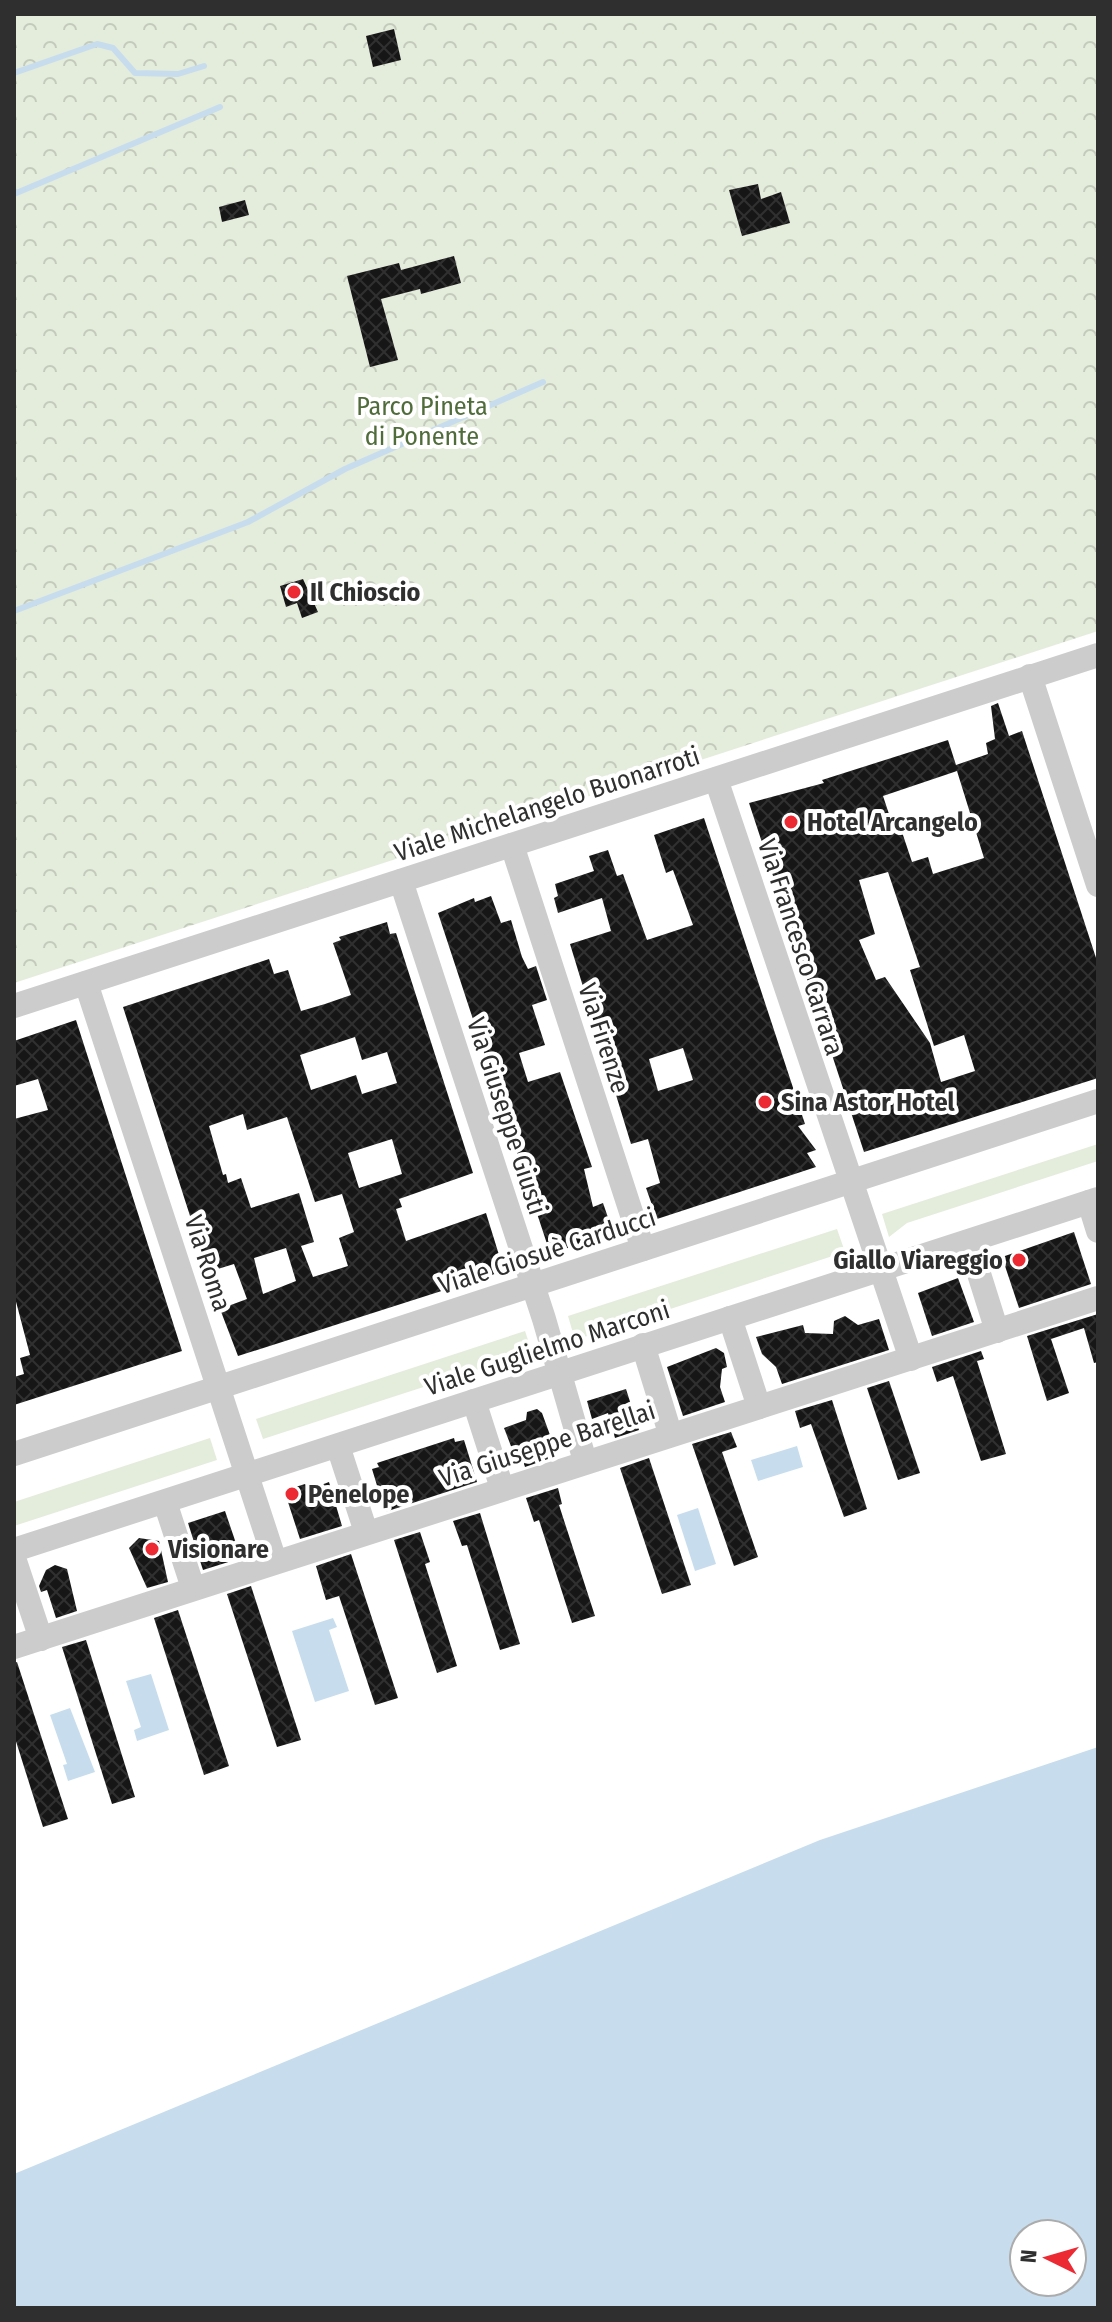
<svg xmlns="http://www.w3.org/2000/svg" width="1112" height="2322" font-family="'Fira Sans Condensed',sans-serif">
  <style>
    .green { fill: #e4ecdc }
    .forest { fill: url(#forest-crowns) }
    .water { fill: #c7dded; fill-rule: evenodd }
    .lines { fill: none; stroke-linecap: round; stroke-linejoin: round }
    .stream { stroke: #c7dded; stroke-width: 6 }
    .building { fill: url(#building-cross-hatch); fill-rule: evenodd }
    .minor { stroke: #ccc; stroke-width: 24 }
    .poi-dot { fill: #ec2a34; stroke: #fff; stroke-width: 3 }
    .labels { text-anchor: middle; stroke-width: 8; stroke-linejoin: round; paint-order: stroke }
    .park-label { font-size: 26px; fill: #506c3a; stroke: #fff }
    .poi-label { font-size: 26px; font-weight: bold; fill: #2f2f2f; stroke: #fff; text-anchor: start }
    .street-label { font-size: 26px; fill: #2f2f2f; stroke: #fff }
  </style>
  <defs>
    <pattern id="forest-crowns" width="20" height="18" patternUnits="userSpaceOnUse" patternTransform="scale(2)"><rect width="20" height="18" fill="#e4ecdc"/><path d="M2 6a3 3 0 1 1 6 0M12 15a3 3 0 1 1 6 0" fill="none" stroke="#c4cbbd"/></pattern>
    <pattern id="building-cross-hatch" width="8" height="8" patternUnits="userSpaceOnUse" patternTransform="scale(2)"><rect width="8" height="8" fill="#161616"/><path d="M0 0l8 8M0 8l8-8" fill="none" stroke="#303030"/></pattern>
  </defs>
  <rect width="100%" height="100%" fill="#fff"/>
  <!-- green -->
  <g class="green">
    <polygon points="1098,1144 1098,1161 907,1223 889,1237 882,1214"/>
    <polygon points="837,1229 845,1252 575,1340 568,1316"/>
    <polygon points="525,1331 532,1352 263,1439 256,1419"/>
    <polygon points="210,1438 217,1460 14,1526 14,1502"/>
  </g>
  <!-- forest -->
  <polygon class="forest" points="14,14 1098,14 1098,631 14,983"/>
  <!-- water -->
  <g class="water">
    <polygon points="797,1446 803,1467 758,1481 751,1460"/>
    <polygon points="698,1508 716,1564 695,1571 677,1515"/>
    <polygon points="333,1618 337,1627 329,1630 349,1691 315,1702 292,1631"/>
    <polygon points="151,1674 169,1730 137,1741 134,1730 141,1727 126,1681"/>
    <polygon points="70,1708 95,1772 68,1781 63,1765 67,1764 50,1715"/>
    <path d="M1098 1747V2308H14V2174L820 1840ZM1024 2234H1072V2282H1024Z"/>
  </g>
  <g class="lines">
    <!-- stream -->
    <g class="stream">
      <polyline points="14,73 97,44 113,48 135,73 178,74 204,66"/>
      <polyline points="14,194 220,107"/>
      <polyline points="14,611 248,522 345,469 543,382"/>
    </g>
  </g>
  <!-- building -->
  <g class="building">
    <polygon points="394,29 401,60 373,67 366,36"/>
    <polygon points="758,184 761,199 781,192 790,223 742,236 729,190"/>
    <polygon points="245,200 249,215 222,222 219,207"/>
    <polygon points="454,256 461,283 421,294 420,289 381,299 398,360 370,367 347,276 399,263 401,270"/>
    <polygon points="303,579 318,612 302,618 297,603 286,607 280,586"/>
    <path d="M998 703 1009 736 1022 731 1098 964V1078L864 1152 749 803 824 783 822 780 948 740 956 765 988 754 986 743 995 739 991 706ZM957 771 984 858 933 874 928 857 912 862 900 826 894 829 883 796ZM888 872 920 967 910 970 934 1046 964 1035 975 1071 941 1082 930 1043 885 977 876 980 859 940 875 934 859 880Z"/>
    <path d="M704 818 805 1124 798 1126 816 1150 807 1153 816 1167 657 1219 646 1188 660 1183 648 1139 631 1144 570 944 611 931 602 898 558 913 554 898 558 896 555 884 594 871 589 856 608 850 617 876 623 874 647 940 693 925 673 870 666 873 654 835ZM683 1048 693 1080 658 1091 649 1059Z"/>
    <polygon points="491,896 501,923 511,920 522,957 528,969 536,966 547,1000 532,1005 545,1045 519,1053 528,1082 560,1072 592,1167 584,1169 593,1207 603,1203 614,1235 550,1253 438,913 474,898 475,902"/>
    <path d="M387 922 390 934 396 933 473 1173 399 1199 402 1207 396 1209 406 1241 486 1213 504 1271 238 1356 220 1309 247 1299 234 1264 208 1272 123 1007 269 959 274 974 288 970 301 1011 325 1004 351 995 333 943 341 940 339 937ZM355 1037 362 1060 387 1052 397 1083 362 1094 356 1075 311 1090 300 1055ZM243 1114 247 1130 287 1117 315 1202 342 1194 354 1232 339 1238 348 1266 313 1277 301 1246 314 1242 299 1193 251 1208 241 1178 228 1183 226 1174 223 1175 209 1126ZM392 1139 402 1174 359 1188 348 1153ZM286 1248 296 1281 263 1294 254 1258Z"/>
    <polygon points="76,1020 182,1351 14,1405 14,1377 24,1374 20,1358 30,1355 14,1294 14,1119 48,1110 38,1079 14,1086 14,1041"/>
    <polygon points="1074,1232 1091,1284 1019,1308 1002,1257"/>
    <polygon points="958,1278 974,1322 932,1336 918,1293"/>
    <polygon points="1098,1314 1098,1362 1094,1363 1084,1328 1051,1339 1069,1393 1047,1401 1027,1336"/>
    <polygon points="845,1316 858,1325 879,1319 889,1350 782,1384 776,1367 762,1354 756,1337 803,1325 805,1333 833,1334 834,1321"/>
    <polygon points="716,1348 724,1353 727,1367 722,1369 720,1387 725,1402 683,1416 667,1367"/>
    <polygon points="981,1351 984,1359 977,1361 1006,1454 981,1461 953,1376 937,1382 932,1367"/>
    <polygon points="889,1381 920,1473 898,1480 867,1388"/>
    <polygon points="626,1389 639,1430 615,1438 608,1413 592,1419 587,1401"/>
    <polygon points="832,1400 867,1509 844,1517 811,1424 800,1428 795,1411"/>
    <polygon points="537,1409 542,1413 554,1446 545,1449 548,1459 525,1467 520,1452 514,1454 504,1428 526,1420 527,1412"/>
    <polygon points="731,1432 737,1447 722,1452 758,1557 734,1566 692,1444"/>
    <polygon points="454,1438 455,1442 464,1440 477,1482 385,1512 372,1469 379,1467 377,1463"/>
    <polygon points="649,1458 691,1585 662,1594 620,1468"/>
    <polygon points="329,1482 342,1526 300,1539 286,1496 289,1489 305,1484 310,1489"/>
    <polygon points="558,1488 562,1504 559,1505 595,1616 572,1623 539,1520 534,1522 526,1498"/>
    <polygon points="225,1511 241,1558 203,1570 188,1523"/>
    <polygon points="480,1513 520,1644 500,1650 467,1545 462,1546 453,1521"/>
    <polygon points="420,1532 430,1562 425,1564 457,1666 437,1673 394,1540"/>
    <polygon points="139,1538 159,1541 168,1582 147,1588 129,1548"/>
    <polygon points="351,1554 398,1698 375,1705 339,1596 326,1600 316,1566"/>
    <polygon points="55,1565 67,1569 77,1611 56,1618 47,1590 41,1592 39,1586 46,1570"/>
    <polygon points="251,1586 301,1740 277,1747 227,1594"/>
    <polygon points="178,1610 229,1766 204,1775 154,1618"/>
    <polygon points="86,1640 135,1797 112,1804 62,1647"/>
    <polygon points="17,1662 68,1819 43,1827 14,1735 14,1663"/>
  </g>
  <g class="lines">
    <!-- minor -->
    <g class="minor">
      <polyline points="1030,676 1098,885"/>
      <polyline points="716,779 911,1359"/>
      <polyline points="512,845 643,1249"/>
      <polyline points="401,881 544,1319 585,1461"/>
      <polyline points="86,983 275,1561"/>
      <polyline points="14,1006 1098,655"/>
      <polyline points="1089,1202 1098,1231"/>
      <polyline points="969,1242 997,1331"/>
      <polyline points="730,1318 759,1407"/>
      <polyline points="643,1345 670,1433"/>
      <polyline points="474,1401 502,1488"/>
      <polyline points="338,1446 366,1532"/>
      <polyline points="14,1454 1098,1101"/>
      <polyline points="165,1502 193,1588"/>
      <polyline points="14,1550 1098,1199"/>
      <polyline points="14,1558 41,1639"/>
      <polyline points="14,1647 1098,1298"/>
    </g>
  </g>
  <!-- markers -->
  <g class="poi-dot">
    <circle cx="294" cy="592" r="8"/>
    <circle cx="791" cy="822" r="8"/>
    <circle cx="765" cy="1102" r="8"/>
    <circle cx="1019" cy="1260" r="8"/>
    <circle cx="292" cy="1494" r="8"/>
    <circle cx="152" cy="1549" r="8"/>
  </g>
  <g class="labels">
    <!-- park labels -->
    <g class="park-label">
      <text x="422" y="415">Parco Pineta<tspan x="422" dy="30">di Ponente</tspan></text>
    </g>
    <!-- poi labels -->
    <g class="poi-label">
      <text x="310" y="601">Il Chioscio</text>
      <text x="807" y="831">Hotel Arcangelo</text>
      <text x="781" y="1111">Sina Astor Hotel</text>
      <text x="1003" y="1269" text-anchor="end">Giallo Viareggio</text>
      <text x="308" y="1503">Penelope</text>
      <text x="168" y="1558">Visionare</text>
    </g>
    <!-- street labels -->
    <g class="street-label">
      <text transform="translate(547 804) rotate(-18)" y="9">Viale Michelangelo Buonarroti</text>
      <text transform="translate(801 947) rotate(72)" y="9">Via Francesco Carrara</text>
      <text transform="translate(604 1038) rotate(72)" y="9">Via Firenze</text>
      <text transform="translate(507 1116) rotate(72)" y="9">Via Giuseppe Giusti</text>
      <text transform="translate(547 1251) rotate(-18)" y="9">Viale Giosuè Carducci</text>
      <text transform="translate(208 1263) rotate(72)" y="9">Via Roma</text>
      <text transform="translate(547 1348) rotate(-18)" y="9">Viale Guglielmo Marconi</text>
      <text transform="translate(547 1444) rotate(-18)" y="9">Via Giuseppe Barellai</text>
    </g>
  </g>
  <!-- border -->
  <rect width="1112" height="2322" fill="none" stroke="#2f2f2f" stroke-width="32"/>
  <!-- north arrow -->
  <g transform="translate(1048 2258) rotate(275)"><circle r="38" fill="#ffffff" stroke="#acacac" stroke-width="2"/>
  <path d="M0-6L14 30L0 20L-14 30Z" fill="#ec2a34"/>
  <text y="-12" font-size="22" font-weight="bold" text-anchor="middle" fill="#2f2f2f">N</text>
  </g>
</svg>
